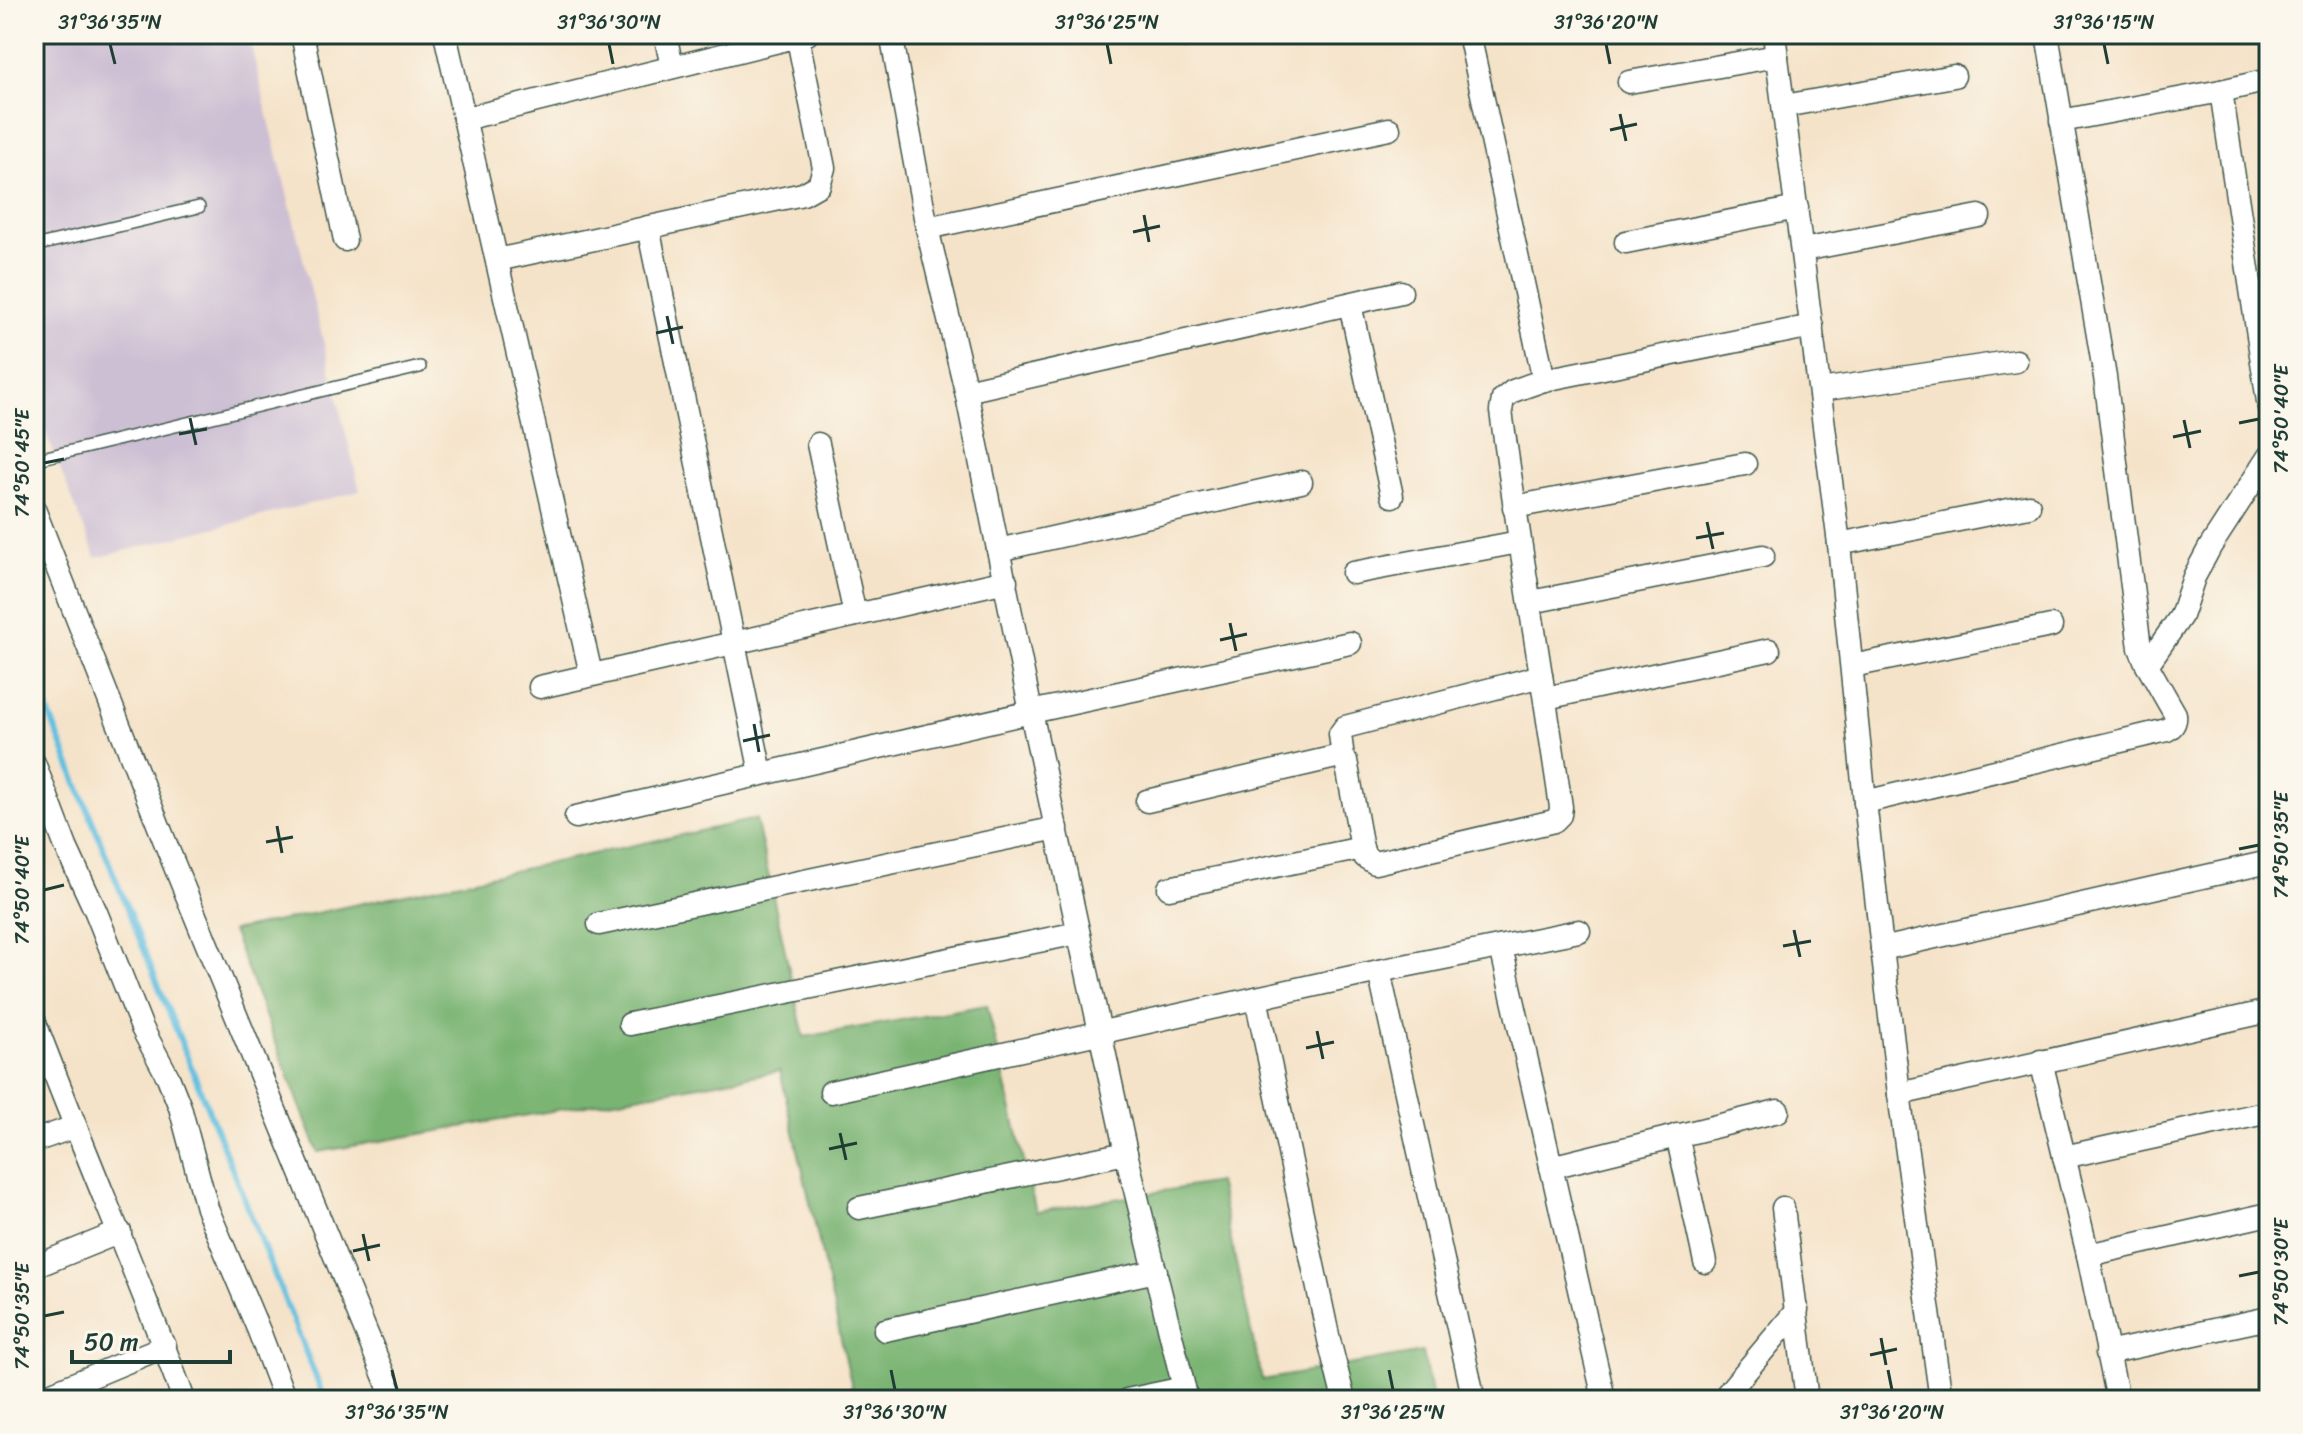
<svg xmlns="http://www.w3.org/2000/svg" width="2303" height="1434" font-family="Sriracha,sans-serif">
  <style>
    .industrial { fill: #ccbed3 }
    .forest { fill: #79b472; stroke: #4c7853; stroke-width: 2 }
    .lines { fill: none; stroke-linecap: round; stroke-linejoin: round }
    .stream { stroke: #61bfe0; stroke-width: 6 }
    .service-casing { stroke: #3f564a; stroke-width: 14 }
    .minor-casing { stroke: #3f564a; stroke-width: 25 }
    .service { stroke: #fff; stroke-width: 11 }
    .minor { stroke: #fff; stroke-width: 22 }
    .ticks { fill: none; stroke: #1f3d34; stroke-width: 3 }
    .neatline { fill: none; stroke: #1f3d34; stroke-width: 3 }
    .ticks-label { font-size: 20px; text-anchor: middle; fill: #1f3d34 }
  </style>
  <rect width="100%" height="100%" fill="#fbf7ec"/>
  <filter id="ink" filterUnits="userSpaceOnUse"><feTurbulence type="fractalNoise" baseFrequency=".0125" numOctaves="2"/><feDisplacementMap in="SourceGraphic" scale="16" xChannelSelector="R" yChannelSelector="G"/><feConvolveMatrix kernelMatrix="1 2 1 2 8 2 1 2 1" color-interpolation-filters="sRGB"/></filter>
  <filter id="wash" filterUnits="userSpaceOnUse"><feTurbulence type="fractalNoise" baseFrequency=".006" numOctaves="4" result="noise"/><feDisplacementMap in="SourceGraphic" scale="32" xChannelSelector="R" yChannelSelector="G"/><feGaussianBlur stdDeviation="1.8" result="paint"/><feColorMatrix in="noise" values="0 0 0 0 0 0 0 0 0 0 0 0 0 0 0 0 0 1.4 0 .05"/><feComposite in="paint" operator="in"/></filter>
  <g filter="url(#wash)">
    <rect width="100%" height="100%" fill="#f5e3c9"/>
    <!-- industrial -->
    <polygon class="industrial" points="34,34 248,34 360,491 96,558 34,404"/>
    <!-- forest -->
    <polygon class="forest" points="756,819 804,1037 987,1005 1036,1212 1218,1182 1262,1380 1423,1352 1432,1400 855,1400 780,1071 318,1152 232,931"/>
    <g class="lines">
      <!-- stream -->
      <polyline class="stream" points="34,676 325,1400"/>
    </g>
  </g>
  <g filter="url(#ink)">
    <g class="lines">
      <defs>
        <g id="service">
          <polyline points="34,246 199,207"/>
          <polyline points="34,460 420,367"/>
        </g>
        <g id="minor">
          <polyline points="302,34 345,240"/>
          <polyline points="445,34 591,674"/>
          <polyline points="665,34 672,67"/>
          <polyline points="891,34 927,228 966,391 1031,712 1100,1032 1126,1153 1187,1400"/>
          <polyline points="1469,34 1544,380"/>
          <polyline points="1774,34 1839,544 1865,802 1899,1094 1941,1400"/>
          <polyline points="1185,36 1192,34"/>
          <polyline points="1629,82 1777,56"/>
          <polyline points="2221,91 2269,408"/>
          <polyline points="1784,106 1954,76"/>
          <polyline points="464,119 807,34"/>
          <polyline points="2061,121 2221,91 2269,80"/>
          <polyline points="648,227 761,773"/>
          <polyline points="927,228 1389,129"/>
          <polyline points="1626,242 1797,208"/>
          <polyline points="1803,250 1979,216"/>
          <polyline points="497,260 803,194 819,185 824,168 797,34"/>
          <polyline points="1350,304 1392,496"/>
          <polyline points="1820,390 2016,361"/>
          <polyline points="966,391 1401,292"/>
          <polyline points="818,444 855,615"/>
          <polyline points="1514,507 1745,464"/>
          <polyline points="34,509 169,852 394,1400"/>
          <polyline points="1839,544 2029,506"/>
          <polyline points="998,550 1301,482"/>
          <polyline points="1353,573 1519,542"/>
          <polyline points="1531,602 1763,556"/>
          <polyline points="2147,665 2181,616 2194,577 2210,547 2269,456"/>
          <polyline points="1852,666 2051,626"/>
          <polyline points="540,687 1006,581"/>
          <polyline points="1546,698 1769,650"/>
          <polyline points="1343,758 1340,734 1345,727 1541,676"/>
          <polyline points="34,763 66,847 96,912 142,1028 168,1077 180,1107 207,1208 259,1331 285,1400"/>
          <path d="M1147 801 1340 756 1346 761 1347 766 1362 848 1365 857 1375 863 1554 821 1560 815 1561 807C1542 675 1519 543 1501 411L1503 399 1513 391 1544 380 1812 326"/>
          <path d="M1865 802 2167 730C2174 726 2176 722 2175 714L2147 665 2140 648 2105 377 2047 34"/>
          <polyline points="576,817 1031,712 1350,643"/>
          <polyline points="1169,888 1362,848"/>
          <polyline points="599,924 1057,828"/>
          <polyline points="1501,947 1602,1390"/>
          <polyline points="1882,949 2269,862"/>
          <polyline points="1379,971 1474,1400"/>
          <polyline points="1256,998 1329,1340 1344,1400"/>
          <path d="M34 1020C82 1148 137 1272 184 1400"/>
          <polyline points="630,1024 1078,933"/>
          <polyline points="2041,1061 2088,1255 2118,1400"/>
          <polyline points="831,1092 1379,971 1579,931"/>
          <polyline points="1899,1094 2269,1011"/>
          <polyline points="1677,1135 1705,1262"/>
          <polyline points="34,1141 74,1127"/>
          <polyline points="2064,1157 2269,1112"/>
          <polyline points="1551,1167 1778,1111"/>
          <polyline points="859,1208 1126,1153"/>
          <polyline points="1783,1208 1807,1400"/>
          <polyline points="2088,1255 2269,1214"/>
          <polyline points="34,1267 120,1232"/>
          <polyline points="885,1330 1156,1271"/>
          <polyline points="2107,1353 2269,1318"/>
          <polyline points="35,1400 165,1346"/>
          <polyline points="1127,1400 1184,1388"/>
          <polyline points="1722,1400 1797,1310"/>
        </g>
      </defs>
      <!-- service casing -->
      <use href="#service" class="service-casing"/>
      <!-- minor casing -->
      <use href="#minor" class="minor-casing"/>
      <!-- service -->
      <use href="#service" class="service"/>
      <!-- minor -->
      <use href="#minor" class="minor"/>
    </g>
  </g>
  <!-- ticks -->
  <path class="ticks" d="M110 44 115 64M609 44 613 64M1107 44 1111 64M1606 44 1610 64M2104 44 2108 64M1620 114 1626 141M1610 130 1637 124M1144 215 1149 242M1133 232 1160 226M667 316 673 344M656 333 683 327M190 418 196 445M2184 420 2190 448M2239 423 2259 419M179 434 207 429M2173 437 2201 431M44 463 64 459M1707 522 1713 549M1696 538 1724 533M1230 623 1236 651M1220 640 1247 634M754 724 759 752M743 741 770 735M277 826 282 853M266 842 293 837M2239 849 2259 845M44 890 64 885M1794 930 1800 957M1783 946 1811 941M1317 1031 1323 1059M1306 1048 1334 1042M840 1133 846 1160M829 1149 857 1143M363 1234 369 1261M353 1251 380 1245M2239 1276 2259 1272M44 1316 64 1312M1881 1338 1886 1365M1870 1355 1897 1349M392 1370 397 1390M891 1370 895 1390M1389 1370 1393 1390M1888 1370 1892 1390"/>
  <!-- margin -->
  <rect width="2303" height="1434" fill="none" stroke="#fbf7ec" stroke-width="88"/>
  <!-- scale -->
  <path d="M72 1350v12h158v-12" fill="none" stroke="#1f3d34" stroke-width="4"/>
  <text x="84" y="1350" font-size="24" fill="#1f3d34" stroke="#fbf7ec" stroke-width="6" paint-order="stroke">50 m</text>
  <rect x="44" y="44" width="2215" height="1346" class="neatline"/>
  <g class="ticks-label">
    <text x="110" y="29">31°36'35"N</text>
    <text x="609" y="29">31°36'30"N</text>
    <text x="1107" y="29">31°36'25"N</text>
    <text x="1606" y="29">31°36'20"N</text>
    <text x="2104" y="29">31°36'15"N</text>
    <text transform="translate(2281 419) rotate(-90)" y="7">74°50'40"E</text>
    <text transform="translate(22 463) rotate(-90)" y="7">74°50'45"E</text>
    <text transform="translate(2281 845) rotate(-90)" y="7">74°50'35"E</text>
    <text transform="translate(22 890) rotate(-90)" y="7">74°50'40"E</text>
    <text transform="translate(2281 1272) rotate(-90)" y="7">74°50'30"E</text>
    <text transform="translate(22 1316) rotate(-90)" y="7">74°50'35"E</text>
    <text x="397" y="1419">31°36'35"N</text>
    <text x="895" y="1419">31°36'30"N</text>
    <text x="1393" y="1419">31°36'25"N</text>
    <text x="1892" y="1419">31°36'20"N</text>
  </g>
</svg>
